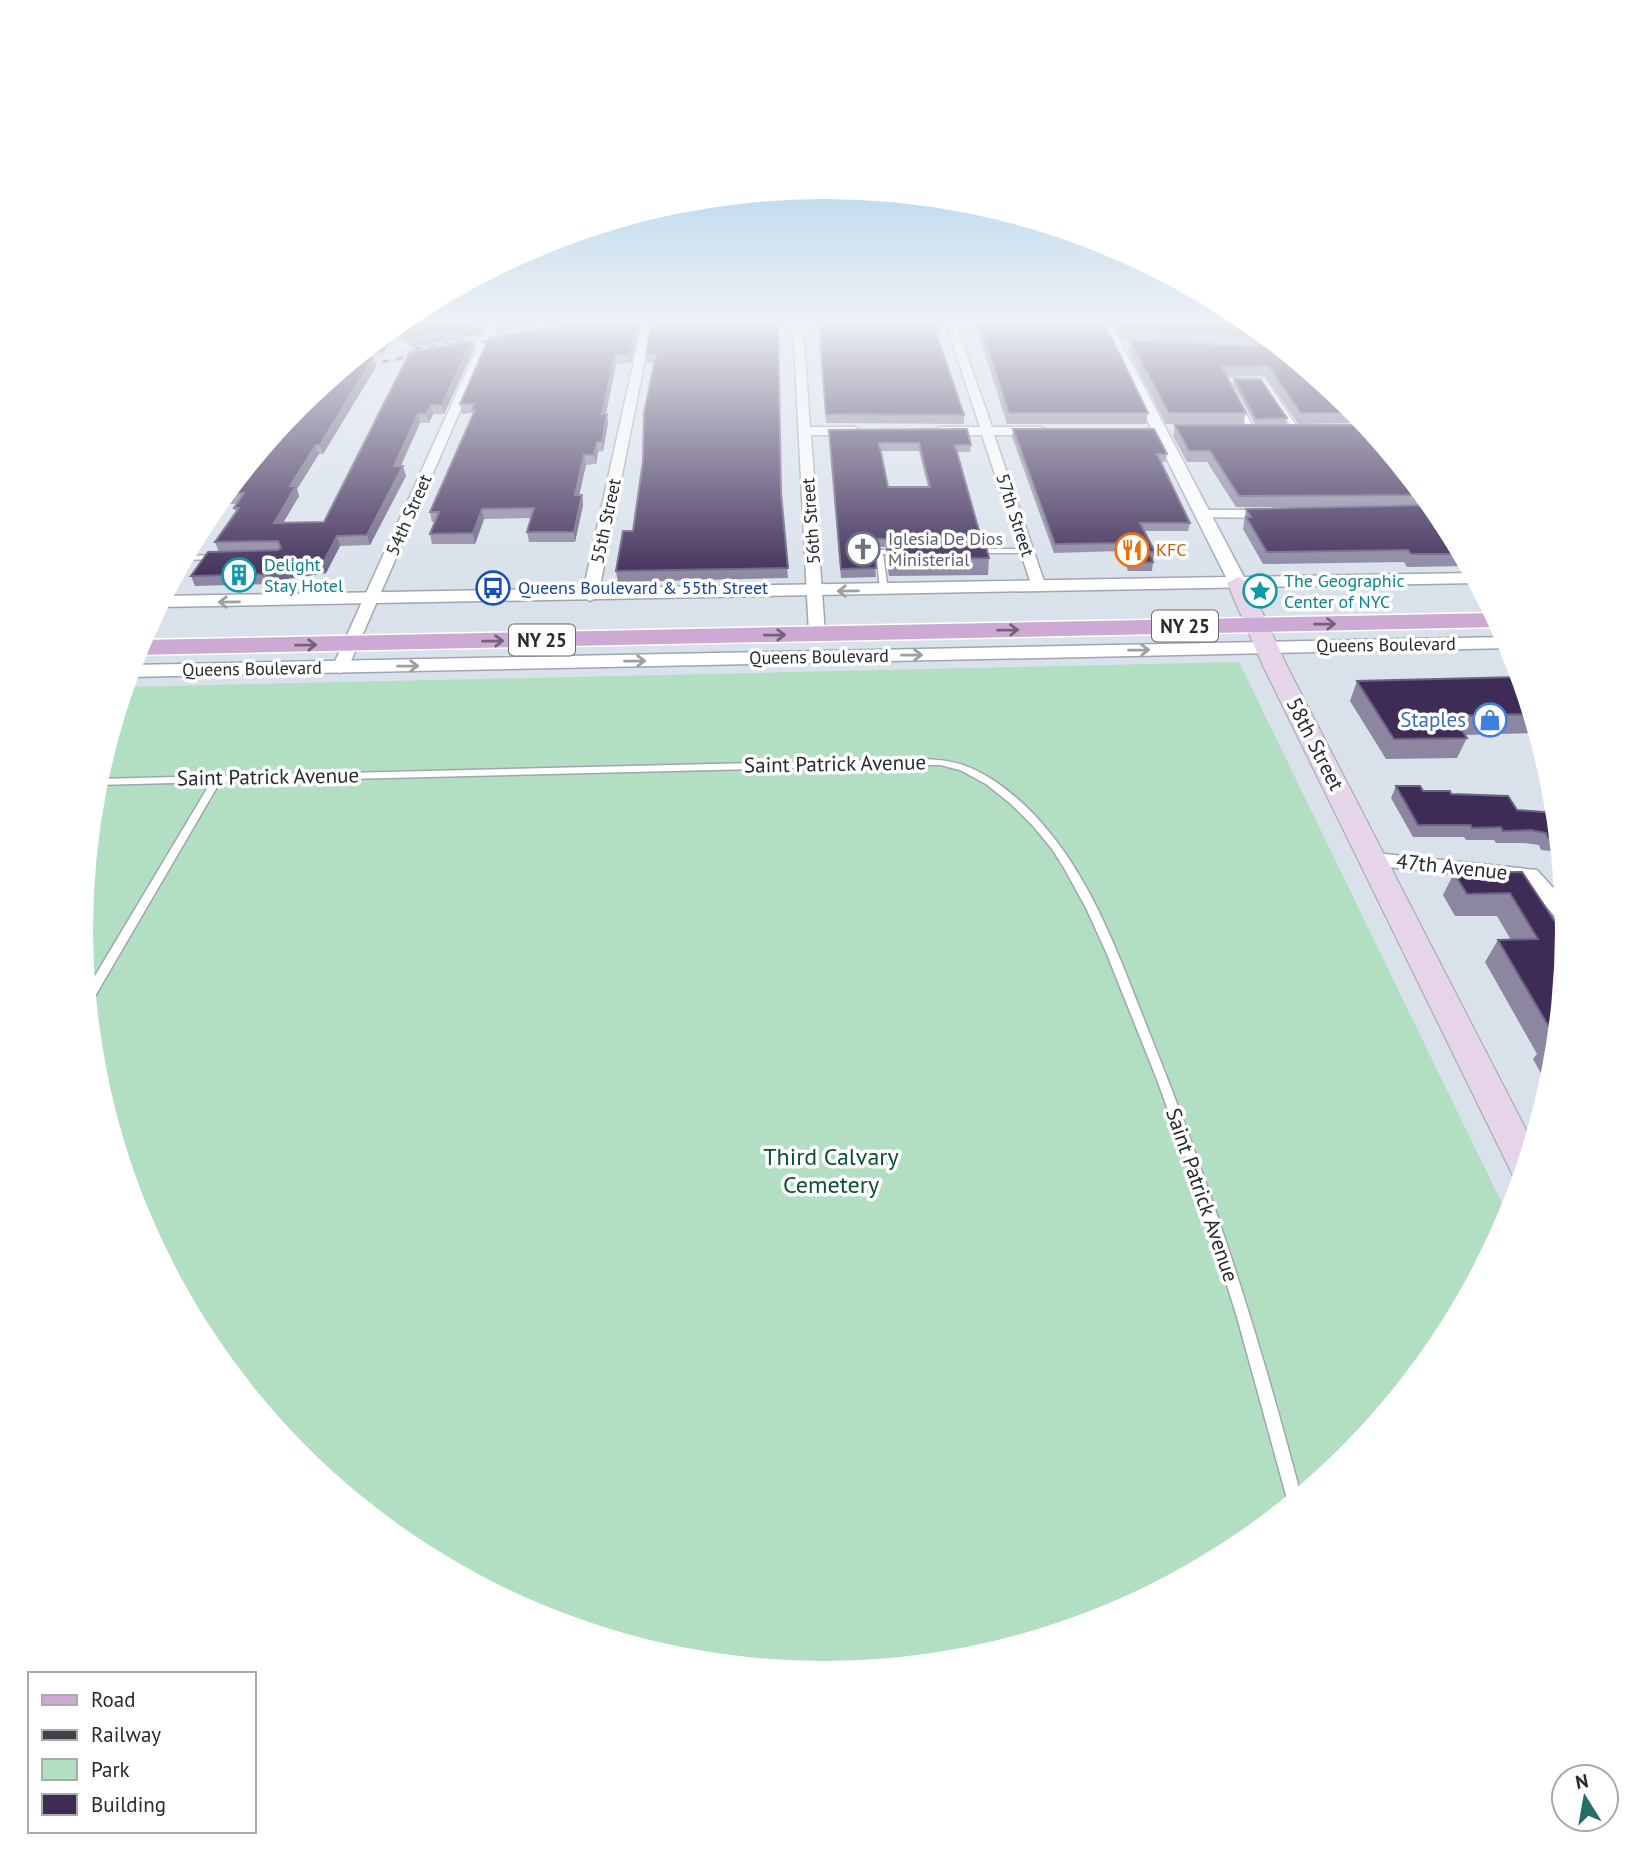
<svg xmlns="http://www.w3.org/2000/svg" width="1648" height="1861" font-family="'PT Sans',sans-serif">
  <style>
    .green { fill: #b2dec2 }
    .lines { fill: none; stroke-linecap: round; stroke-linejoin: round }
    .service-casing { stroke: #9fa6b0; stroke-width: 3 }
    .minor-casing { stroke: #9fa6b0; stroke-width: 3 }
    .tertiary-casing { stroke: #9fa6b0; stroke-width: 3 }
    .secondary-casing { stroke: #9fa6b0; stroke-width: 2 }
    .primary-casing { stroke: #fff; stroke-width: 3 }
    .service { fill: #fff; fill-rule: evenodd }
    .minor { fill: #fff; fill-rule: evenodd }
    .tertiary { fill: #fff; fill-rule: evenodd }
    .secondary { fill: #e6d4e9; fill-rule: evenodd }
    .primary { fill: #cdaad3; fill-rule: evenodd }
    .rail { stroke: #3f4348; stroke-width: 2.5; stroke-dasharray: 7 7; stroke-linecap: butt }
    .wall { fill: #8c86a1; fill-rule: evenodd }
    .shaded-wall { fill: #6c6283 }
    .building { fill: #3e2c57; stroke: #6c6283; stroke-width: 2; fill-rule: evenodd }
    .oneway { stroke: #9e9fa1 }
    .oneway2 { stroke: #726478 }
    .labels { text-anchor: middle; stroke-width: 7; stroke-linejoin: round; paint-order: stroke }
    .far-street-label { font-size: 18px; fill: #272a2e; stroke: #fff }
    .far-worship-label { font-size: 18px; fill: #5b616d; stroke: #fff; text-anchor: start }
    .far-food-label { font-size: 18px; fill: #c56008; stroke: #fff; text-anchor: start }
    .far-culture-label { font-size: 18px; fill: #0d838f; stroke: #fff; text-anchor: start }
    .far-transit-label { font-size: 18px; fill: #164399; stroke: #fff; text-anchor: start }
    .shield { fill: #fff; stroke: #686a6d; stroke-width: 2 }
    .shield-label { font-size: 19px; font-weight: bold; fill: #272a2e }
    .shop-label { font-size: 21px; fill: #366cbe; stroke: #fff; text-anchor: end }
    .street-label { font-size: 21px; fill: #272a2e; stroke: #fff }
    .near-park-label { font-size: 24px; fill: #0d5030; stroke: #fff }
  </style>
  <rect width="100%" height="100%" fill="#d9e1eb"/>
  <!-- green -->
  <polygon class="green" points="1239,662 1509,1218 1442,1344 1349,1457 1237,1549 1108,1618 969,1660 824,1674 679,1660 539,1617 411,1548 298,1456 206,1343 137,1215 95,1075 81,930 95,785 125,687"/>
  <g class="lines">
    <defs>
      <g id="service">
        <polygon points="1222,378 1265,379 1299,430 1294,431 1261,382 1228,381 1232,388 1229,390 1226,388"/>
        <polygon points="1236,404 1241,405 1255,430 1254,431 1249,430 1235,405"/>
        <polygon points="970,549 1027,549 1031,551 1027,553 970,553"/>
        <polygon points="876,550 898,550 902,552 898,554 883,554 888,590 884,592 880,590"/>
        <polygon points="217,555 220,555 220,559 183,560 185,556"/>
        <path d="M916 759C932 759 948 760 963 765 997 777 1028 806 1050 833 1097 891 1122 964 1149 1032 1210 1183 1260 1338 1301 1496L1289 1506 1237 1317 1199 1196 1156 1077 1106 952 1086 908 1064 868 1052 849 1033 826 1011 804 986 784 960 770 940 765H916L220 782 91 1003 88 1004 86 991 211 782 96 785 97 779Z"/>
      </g>
      <g id="minor">
        <polygon points="488,324 498,324 348,668 340,673 334,671 332,668"/>
        <polygon points="642,324 652,324 598,596 590,601 582,596"/>
        <polygon points="793,324 803,324 810,427 855,427 861,431 855,435 811,435 825,634 817,639 809,634"/>
        <polygon points="946,324 956,324 992,427 1041,427 1047,431 1041,435 994,435 1046,587 1044,590 1034,590 1032,587 982,435 940,435 934,431 940,427 980,427"/>
        <polygon points="239,477 244,480 242,483 200,541 193,542 206,517"/>
        <polygon points="1205,510 1273,510 1280,514 1273,518 1200,517 1200,511"/>
        <polygon points="1375,853 1537,870 1565,901 1567,923 1559,921 1524,881 1368,865 1365,860 1368,855"/>
      </g>
      <g id="tertiary">
        <polygon points="1099,324 1111,324 1244,577 1472,573 1477,583 158,607 164,596 1226,577"/>
        <polygon points="1506,637 1512,648 128,677 131,665"/>
      </g>
      <g id="secondary">
        <polygon points="557,324 588,324 581,328 341,370 353,360"/>
        <polygon points="1238,577 1249,583 1287,666 1533,1143 1522,1179 1513,1176 1263,666 1227,583"/>
      </g>
      <polygon id="primary" points="1493,613 1500,627 134,655 140,640"/>
    </defs>
    <!-- service casing -->
    <use href="#service" class="service-casing"/>
    <!-- minor casing -->
    <use href="#minor" class="minor-casing"/>
    <!-- tertiary casing -->
    <use href="#tertiary" class="tertiary-casing"/>
    <!-- secondary casing -->
    <use href="#secondary" class="secondary-casing"/>
    <!-- primary casing -->
    <use href="#primary" class="primary-casing"/>
    <!-- service -->
    <use href="#service" class="service"/>
    <!-- minor -->
    <use href="#minor" class="minor"/>
    <!-- tertiary -->
    <use href="#tertiary" class="tertiary"/>
    <!-- secondary -->
    <use href="#secondary" class="secondary"/>
    <!-- primary -->
    <use href="#primary" class="primary"/>
    <!-- rail -->
    <g class="rail">
      <polyline points="497,337 574,324"/>
      <polyline points="454,347 506,338"/>
      <polyline points="415,349 463,340"/>
      <polyline points="355,367 427,353"/>
    </g>
  </g>
  <!-- wall -->
  <g class="wall">
    <polygon points="397,324 480,335 413,347 394,336 384,352 357,357"/>
    <polygon points="641,324 631,363 616,364 606,414 608,423 603,451 598,452 596,464 586,465 579,495 582,495 583,505 575,542 529,542 527,532 531,518 484,519 475,544 432,544 430,534 435,522 432,522 430,512 473,415 472,413 462,414 460,404"/>
    <polygon points="651,324 781,495 788,578 618,582 616,571 633,531 643,461 654,363 647,363 646,355"/>
    <polygon points="818,324 942,324 942,331 936,331 964,415 964,424 826,423"/>
    <polygon points="973,324 1105,324 1148,413 1146,424 1007,424 984,351"/>
    <polygon points="1114,324 1251,324 1350,405 1365,423 1298,424 1265,376 1227,377 1246,413 1243,424 1166,424 1128,351 1130,341 1123,341"/>
    <polygon points="472,341 474,349 444,414 433,414 429,423 420,423 401,466 406,476 370,545 340,546 326,573 272,581 270,584 195,586 191,576 219,552 215,542 236,513 234,508 237,504 230,504 227,494 373,358 376,367 323,454 319,454 297,489 299,496 283,523 324,522"/>
    <polygon points="1234,379 1287,418 1286,424 1255,424 1233,384"/>
    <polygon points="1175,425 1366,425 1442,518 1468,566 1407,567 1404,562 1263,564 1243,529 1246,509 1329,507 1236,507 1207,462 1187,462 1173,436"/>
    <polygon points="1013,429 1167,454 1165,462 1161,462 1190,523 1188,531 1144,531 1155,552 1153,560 1153,562 1152,571 1128,571 1121,551 1054,553 1012,437"/>
    <path d="M829 430 971 445 970 452H957L981 539 989 558 988 575 889 576 886 557V547H876L874 549 876 577 841 578ZM880 451H919L928 487H888Z"/>
    <polygon points="1520,677 1537,733 1465,735 1467,738 1457,758 1386,759 1350,701 1357,681"/>
    <polygon points="1396,786 1423,791 1451,794 1517,810 1556,813 1560,852 1541,850 1539,845 1524,843 1496,843 1494,840 1466,840 1464,837 1413,837 1391,798"/>
    <polygon points="1522,872 1554,920 1567,930 1553,1076 1549,1088 1533,1059 1537,1054 1485,962 1498,940 1511,940 1497,916 1455,916 1443,895 1454,873"/>
  </g>
  <!-- shaded-wall -->
  <g class="shaded-wall">
    <polygon points="480,324 487,324 480,335 413,347 411,338"/>
    <polygon points="496,324 543,324 497,332"/>
    <polygon points="638,324 641,324 631,363 630,355"/>
    <polygon points="392,328 394,336 384,352 357,357"/>
    <polygon points="472,341 474,349 444,414 442,405"/>
    <polygon points="615,355 616,364 604,423 602,414"/>
    <polygon points="373,358 376,367 323,454 320,445"/>
    <polygon points="431,405 433,414 429,423 426,414"/>
    <polygon points="418,414 420,423 396,476 394,466"/>
    <polygon points="607,414 608,423 603,451 602,442"/>
    <polygon points="597,442 598,452 596,464 594,455"/>
    <polygon points="316,445 319,454 297,489 299,496 277,533 274,523 290,486"/>
    <polygon points="584,455 586,465 577,505 575,495"/>
    <polygon points="403,466 406,476 370,545 367,535"/>
    <polygon points="582,495 583,505 575,542 574,532"/>
    <polygon points="482,509 484,519 475,544 473,533"/>
    <polygon points="337,536 340,546 326,573 272,581 270,584 266,574 268,571"/>
  </g>
  <!-- building -->
  <g class="building">
    <polygon points="397,324 480,324 479,326 411,338 392,328"/>
    <polygon points="571,324 638,324 630,355 615,355 602,414 607,414 602,442 597,442 594,455 584,455 575,495 582,495 574,532 527,532 534,508 482,509 473,533 430,534 439,512 430,512 475,410 472,410 474,404 460,404 489,338"/>
    <polygon points="651,324 778,324 781,493 788,568 616,571 623,531 633,531 643,461 644,413 656,354 646,355"/>
    <polygon points="819,324 933,324 964,415 826,414"/>
    <polygon points="978,324 1105,324 1148,413 1009,413 985,341"/>
    <polygon points="1121,324 1251,324 1267,337 1124,331"/>
    <polygon points="391,328 382,343 371,345"/>
    <polygon points="472,341 442,405 431,405 426,414 418,414 394,466 403,466 367,535 337,536 323,563 268,571 266,574 191,576 208,552 278,550 281,548 278,541 215,542 239,508 234,508 244,493 227,494 239,477 299,404 351,362 373,358 320,445 316,445 290,486 296,486 274,523 324,522 410,352"/>
    <polygon points="1130,341 1279,347 1350,405 1356,413 1301,413 1268,366 1222,367 1246,413 1169,413"/>
    <polygon points="1234,379 1261,380 1287,418 1256,419"/>
    <polygon points="1175,425 1366,425 1424,495 1239,496 1210,451 1189,451"/>
    <path d="M967 429 971 445H955L981 538 876 539 874 542 876 568 841 569 829 430ZM879 443H919L930 487H888Z"/>
    <polygon points="1013,429 1154,429 1167,454 1157,454 1190,523 1140,523 1155,552 1149,552 1153,562 1130,563 1122,543 1055,544"/>
    <polygon points="1432,505 1442,518 1462,554 1411,554 1408,550 1267,552 1246,517 1251,517 1246,509"/>
    <polygon points="984,539 989,558 889,559 887,540"/>
    <polygon points="1520,677 1531,714 1451,716 1467,738 1394,739 1357,681"/>
    <polygon points="1396,786 1420,786 1423,791 1450,791 1451,794 1508,796 1517,810 1556,813 1558,839 1548,838 1546,833 1531,830 1503,831 1501,827 1472,828 1471,825 1418,825"/>
    <polygon points="1522,872 1554,920 1564,920 1567,925 1567,930 1556,1050 1548,1037 1555,1037 1498,940 1538,939 1510,893 1467,894 1454,873"/>
  </g>
  <!-- one-way arrows -->
  <defs><path id="oneway-shaft" d="M-6 0H5M1.5-3L5.5 0L1.5 3" fill="none" stroke-width="1.6" stroke-linecap="round" stroke-linejoin="round" transform="scale(1.75)"/></defs>
  <g class="oneway">
    <use href="#oneway-shaft" transform="translate(848 591) rotate(179)"/>
    <use href="#oneway-shaft" transform="translate(229 602) rotate(179)"/>
    <use href="#oneway-shaft" transform="translate(1139 650) rotate(-1)"/>
    <use href="#oneway-shaft" transform="translate(912 655) rotate(-1)"/>
    <use href="#oneway-shaft" transform="translate(635 661) rotate(-1)"/>
    <use href="#oneway-shaft" transform="translate(408 666) rotate(-1)"/>
  </g>
  <g class="oneway2">
    <use href="#oneway-shaft" transform="translate(1325 624) rotate(-1)"/>
    <use href="#oneway-shaft" transform="translate(1008 630) rotate(-1)"/>
    <use href="#oneway-shaft" transform="translate(775 635) rotate(-1)"/>
    <use href="#oneway-shaft" transform="translate(493 641) rotate(-1)"/>
    <use href="#oneway-shaft" transform="translate(306 645) rotate(-1)"/>
  </g>
  <!-- sky -->
  <linearGradient id="sky" x2="0" y2="1"><stop stop-color="#7eb8e2"/><stop offset="0.55" stop-color="#eef2f6"/><stop offset="1" stop-color="#eef2f6" stop-opacity="0"/></linearGradient>
  <rect width="1648" height="584" fill="url(#sky)"/>
  <!-- icons -->
  <defs>
    <symbol id="church-ring" viewBox="-11 -11 22 22"><circle r="9.5" fill="#fff" stroke="#6b7280" stroke-width="1.5"/><path d="M-1.2-6h2.4v3.5h3.3v2.4h-3.3V6h-2.4V-.1h-3.3v-2.4h3.3Z" fill="#6b7280"/></symbol>
    <symbol id="restaurant-ring" viewBox="-11 -11 22 22"><circle r="9.5" fill="#fff" stroke="#e8710a" stroke-width="1.5"/><path d="M-5-6h1v4h1v-4h1v4h1v-4h1v5L-1.5 .5V6h-2V.5L-5-1ZM5-6V6H3V1.5H1.5Q1.5-4 5-6Z" fill="#e8710a"/></symbol>
    <symbol id="building-ring" viewBox="-11 -11 22 22"><circle r="9.5" fill="#fff" stroke="#0f9aa8" stroke-width="1.5"/><path d="M-4-6H4V6H1V3H-1V6H-4ZM-2.5-4.3h1.7v1.8h-1.7ZM.8-4.3h1.7v1.8H.8ZM-2.5-1h1.7V.8h-1.7ZM.8-1h1.7V.8H.8Z" fill="#0f9aa8"/></symbol>
    <symbol id="bus-ring" viewBox="-11 -11 22 22"><circle r="9.5" fill="#fff" stroke="#1a4fb4" stroke-width="1.5"/><path d="M-5-6H5V4H4V6H2V4H-2V6H-4V4H-5ZM-3.5-4V0h7V-4ZM-3.5 1.2v1.5H-2V1.2ZM2 1.2v1.5H3.5V1.2Z" fill="#1a4fb4"/></symbol>
    <symbol id="sight-ring" viewBox="-11 -11 22 22"><circle r="9.5" fill="#fff" stroke="#0f9aa8" stroke-width="1.5"/><path d="M0-6L1.8-2.2L6-1.7L2.9 1.2L3.7 5.4L0 3.3L-3.7 5.4L-2.9 1.2L-6-1.7L-1.8-2.2Z" fill="#0f9aa8"/></symbol>
    <symbol id="shop-ring" viewBox="-11 -11 22 22"><circle r="9.5" fill="#fff" stroke="#3f7fe0" stroke-width="1.5"/><path d="M-5-2.5h2.3a2.7 3.5 0 0 1 5.4 0H5L5.5 6h-11ZM-1.5-2.5h3a1.5 2.3 0 0 0-3 0Z" fill="#3f7fe0"/></symbol>
  </defs>
  <g fill-rule="evenodd">
    <use href="#church-ring" x="844" y="530" width="38" height="38"/>
    <use href="#restaurant-ring" x="1113" y="531" width="38" height="38"/>
    <use href="#building-ring" x="220" y="556" width="38" height="38"/>
    <use href="#bus-ring" x="474" y="569" width="38" height="38"/>
    <use href="#sight-ring" x="1241" y="572" width="38" height="38"/>
    <use href="#shop-ring" x="1471" y="701" width="38" height="38"/>
  </g>
  <g class="labels">
    <!-- far-street labels -->
    <g class="far-street-label">
      <text transform="translate(409 515) rotate(-66)" y="6">54th Street</text>
      <text transform="translate(1015 515) rotate(72)" y="6">57th Street</text>
      <text transform="translate(606 521) rotate(-78)" y="6">55th Street</text>
      <text transform="translate(811 521) rotate(-94)" y="6">56th Street</text>
      <text transform="translate(1386 645) rotate(-1)" y="6">Queens Boulevard</text>
      <text transform="translate(819 657) rotate(-1)" y="6">Queens Boulevard</text>
      <text transform="translate(252 669) rotate(-1)" y="6">Queens Boulevard</text>
    </g>
    <!-- far-worship labels -->
    <g class="far-worship-label">
      <text x="888" y="545">Iglesia De Dios<tspan x="888" dy="21">Ministerial</tspan></text>
    </g>
    <!-- far-food labels -->
    <g class="far-food-label">
      <text x="1156" y="556">KFC</text>
    </g>
    <!-- far-culture labels -->
    <g class="far-culture-label">
      <text x="264" y="571">Delight<tspan x="264" dy="21">Stay Hotel</tspan></text>
      <text x="1284" y="587">The Geographic<tspan x="1284" dy="21">Center of NYC</tspan></text>
    </g>
    <!-- far-transit labels -->
    <g class="far-transit-label">
      <text x="518" y="594">Queens Boulevard &amp; 55th Street</text>
    </g>
    <!-- shield labels -->
    <g class="shield">
      <rect x="1152" y="610.5" width="66" height="31" rx="5"/>
      <rect x="509" y="624.5" width="66" height="31" rx="5"/>
    </g>
    <g class="shield-label">
      <text x="1185" y="633">NY 25</text>
      <text x="542" y="647">NY 25</text>
    </g>
    <!-- shop labels -->
    <g class="shop-label">
      <text x="1466" y="727">Staples</text>
    </g>
    <!-- street labels -->
    <g class="street-label">
      <text transform="translate(1315 744) rotate(63)" y="7">58th Street</text>
      <text transform="translate(835 764) rotate(-1)" y="7">Saint Patrick Avenue</text>
      <text transform="translate(268 777) rotate(-1)" y="7">Saint Patrick Avenue</text>
      <text transform="translate(1452 867) rotate(6)" y="7">47th Avenue</text>
      <text transform="translate(1202 1195) rotate(71)" y="7">Saint Patrick Avenue</text>
    </g>
    <!-- near-park labels -->
    <g class="near-park-label">
      <text x="831" y="1165">Third Calvary<tspan x="831" dy="28">Cemetery</tspan></text>
    </g>
  </g>
  <!-- crop -->
  <path d="M0 0H1648V1861H0ZM93 930a731 731 0 1 1 1462 0a731 731 0 1 1-1462 0Z" fill="#fff" fill-rule="evenodd"/>
  <!-- legend -->
  <rect x="28" y="1672" width="228" height="161" fill="#ffffff" stroke="#a9aaab" stroke-width="2"/>
  <rect x="42" y="1695" width="35" height="10" fill="#cdaad3" stroke="#a9aaab" stroke-width="2"/>
  <text x="91" y="1707" font-size="21" fill="#272a2e">Road</text>
  <rect x="42" y="1730" width="35" height="10" fill="#3f4348" stroke="#a9aaab" stroke-width="2"/>
  <text x="91" y="1742" font-size="21" fill="#272a2e">Railway</text>
  <rect x="42" y="1759" width="35" height="21" fill="#b2dec2" stroke="#a9aaab" stroke-width="2"/>
  <text x="91" y="1777" font-size="21" fill="#272a2e">Park</text>
  <rect x="42" y="1794" width="35" height="21" fill="#3e2c57" stroke="#a9aaab" stroke-width="2"/>
  <text x="91" y="1812" font-size="21" fill="#272a2e">Building</text>
  <!-- north arrow -->
  <g transform="translate(1585 1798) rotate(349)"><circle r="33" fill="#ffffff" stroke="#a9aaab" stroke-width="2"/>
  <path d="M0-5L12 26L0 18L-12 26Z" fill="#256e66"/>
  <text y="-10" font-size="19" font-weight="bold" text-anchor="middle" fill="#272a2e">N</text>
  </g>
</svg>
